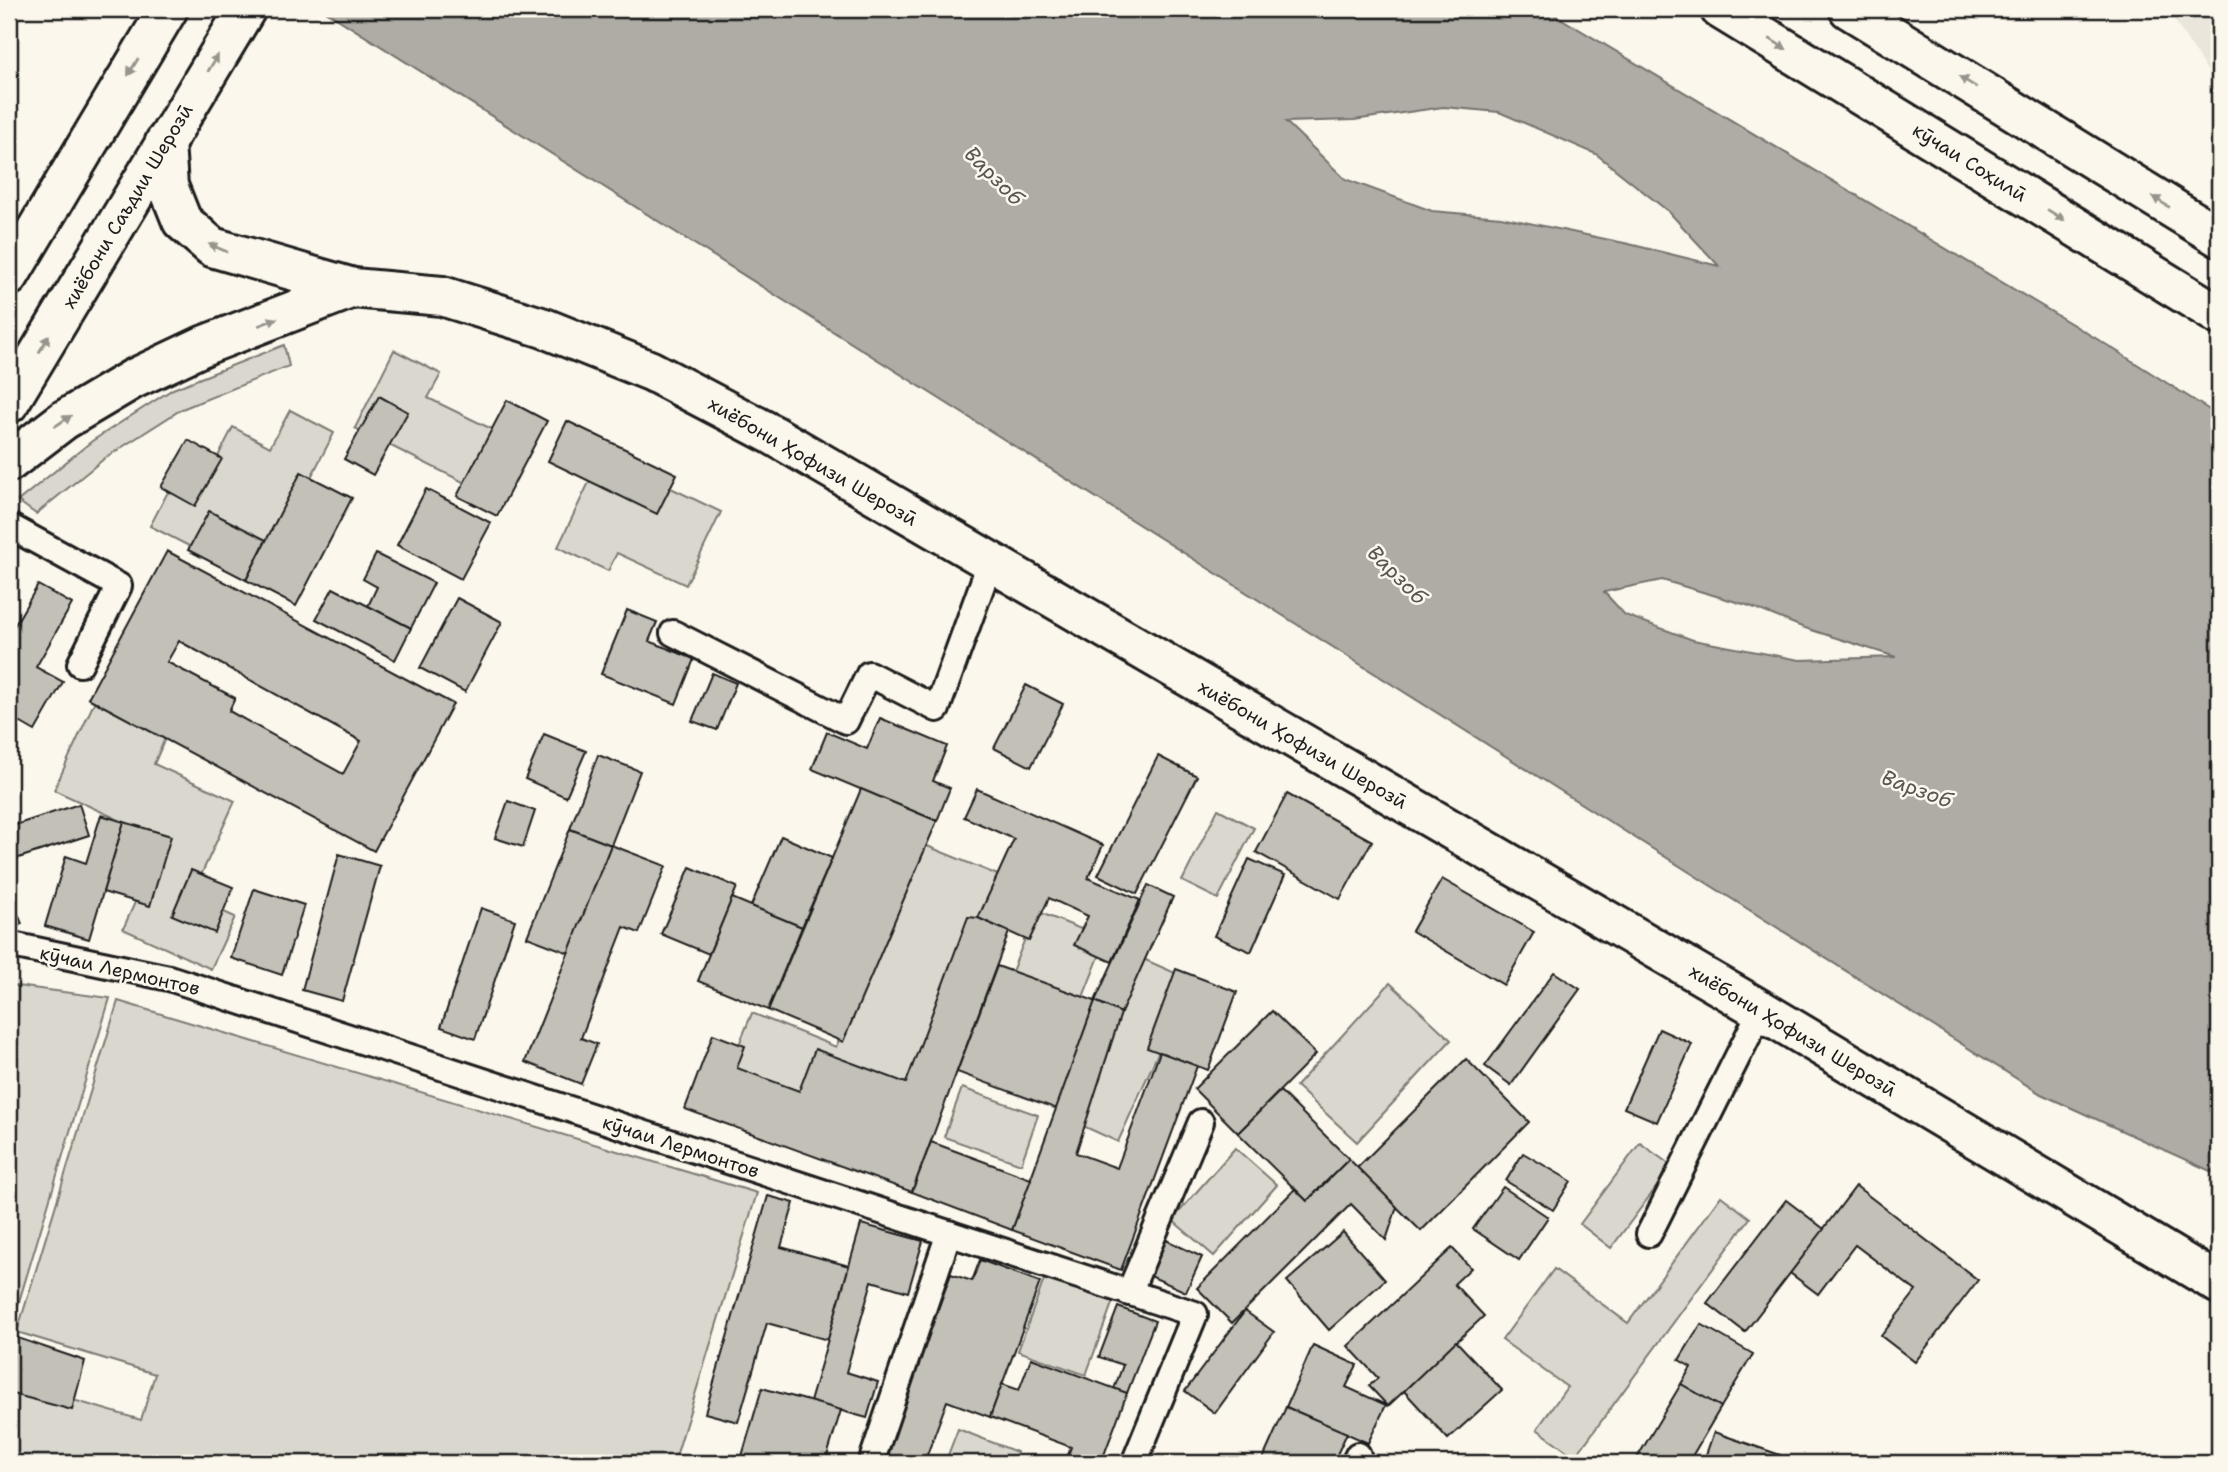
<svg xmlns="http://www.w3.org/2000/svg" width="2228" height="1472" font-family="'Shantell Sans',sans-serif">
  <style>
    .built { fill: #eae6dc }
    .green { fill: #dad7ce; stroke: #7b7a75; stroke-width: 2 }
    .water { fill: #afaca5; stroke: #74726e; stroke-width: 2; fill-rule: evenodd }
    .building { fill: #c3c0b8; stroke: #1c1c1c; stroke-width: 2; fill-rule: evenodd }
    .lines { fill: none; stroke-linecap: round; stroke-linejoin: round }
    .lane-casing { stroke: #1c1c1c; stroke-width: 30 }
    .secondary-casing { stroke: #1c1c1c; stroke-width: 44 }
    .highway-casing { stroke: #1c1c1c; stroke-width: 44 }
    .lane { stroke: #fbf7ec; stroke-width: 24 }
    .secondary { stroke: #fbf7ec; stroke-width: 38 }
    .highway { stroke: #fbf7ec; stroke-width: 38 }
    .oneway { fill: #97948e }
    .labels { text-anchor: middle; stroke-width: 5; stroke-linejoin: round; paint-order: stroke }
    .street-label { font-size: 19px; fill: #1c1c1c; stroke: #fbf7ec }
    .water-label { font-size: 21px; font-style: italic; fill: #575653; stroke: #fbf7ec }
  </style>
  <rect width="100%" height="100%" fill="#fbf7ec"/>
  <filter id="ink" filterUnits="userSpaceOnUse"><feTurbulence type="fractalNoise" baseFrequency=".0143" numOctaves="2"/><feDisplacementMap in="SourceGraphic" scale="14" xChannelSelector="R" yChannelSelector="G"/><feConvolveMatrix kernelMatrix="1 2 1 2 8 2 1 2 1" color-interpolation-filters="sRGB"/></filter>
  <g filter="url(#ink)">
    <!-- built -->
    <polygon class="built" points="2167,9 2219,9 2219,89"/>
    <!-- green -->
    <g class="green">
      <polygon points="284,345 289,366 182,409 105,458 36,514 18,501 92,441 173,389"/>
      <polygon points="394,350 441,374 428,398 500,433 473,487 355,428"/>
      <polygon points="290,410 334,433 257,581 150,526 179,471 204,484 233,427 270,447"/>
      <polygon points="602,455 721,512 686,585 617,553 608,571 558,547"/>
      <polygon points="98,694 170,727 154,764 235,801 191,897 235,917 211,969 123,929 163,840 54,790"/>
      <polygon points="1218,809 1254,828 1218,899 1182,881"/>
      <polygon points="920,843 1010,880 919,1102 803,1108 726,1076 752,1013 836,1047"/>
      <polygon points="1036,911 1106,939 1079,1007 1009,979"/>
      <polygon points="1141,958 1191,980 1118,1142 1068,1119"/>
      <polygon points="1390,983 1451,1040 1357,1142 1296,1086"/>
      <polygon points="9,985 110,998 9,1335"/>
      <polygon points="118,1001 757,1193 674,1463 9,1463 9,1381 141,1420 155,1374 17,1332"/>
      <polygon points="962,1088 1038,1115 1021,1164 944,1137"/>
      <polygon points="1640,1143 1672,1166 1611,1248 1580,1224"/>
      <polygon points="1235,1148 1277,1185 1214,1256 1172,1220"/>
      <polygon points="1721,1196 1750,1218 1575,1457 1537,1429 1567,1387 1502,1340 1554,1269 1628,1323"/>
      <polygon points="1046,1274 1114,1298 1086,1375 1018,1351"/>
      <polygon points="958,1429 1017,1452 1013,1463 945,1463"/>
    </g>
    <!-- water -->
    <path class="water" d="M322 9H1545L2107 345 2219 416V1175L2041 1094ZM1443 107 1499 112 1596 154 1669 212 1719 266 1629 244 1501 217 1432 211 1345 179 1286 122 1354 120ZM1662 580 1750 606 1802 627 1896 657 1800 660 1693 640 1625 615 1604 592Z"/>
    <!-- building -->
    <g class="building">
      <polygon points="379,396 408,412 373,475 344,459"/>
      <polygon points="507,400 547,421 497,516 457,496"/>
      <polygon points="567,421 677,474 657,514 548,461"/>
      <polygon points="188,440 222,459 195,506 161,487"/>
      <polygon points="301,472 352,498 296,606 246,580"/>
      <polygon points="426,489 491,523 461,579 397,545"/>
      <polygon points="209,511 266,540 246,580 188,550"/>
      <path d="M167 551 453 704 374 851 88 698ZM179 641 361 741 343 774 229 711 235 698 167 662Z"/>
      <polygon points="376,554 434,583 411,628 368,606 377,587 363,579"/>
      <polygon points="38,585 72,604 36,667 63,682 35,731 9,716 9,635"/>
      <polygon points="333,588 411,628 395,660 316,619"/>
      <polygon points="457,598 502,622 465,692 420,668"/>
      <polygon points="627,610 657,622 649,641 694,659 676,704 601,674"/>
      <polygon points="712,673 736,683 717,730 692,721"/>
      <polygon points="1026,685 1063,704 1031,767 994,748"/>
      <polygon points="880,718 947,746 933,781 950,788 937,821 812,769 827,732 867,749"/>
      <polygon points="544,734 586,751 566,797 525,779"/>
      <polygon points="598,755 640,771 611,845 570,829"/>
      <polygon points="1158,756 1197,776 1137,894 1098,875"/>
      <polygon points="861,789 937,821 843,1042 768,1010"/>
      <polygon points="977,789 1103,845 1088,878 1140,900 1112,962 1074,945 1088,916 1049,898 1029,941 978,918 1014,839 964,817"/>
      <polygon points="1287,794 1372,841 1340,899 1256,852"/>
      <polygon points="508,801 535,811 523,847 495,838"/>
      <polygon points="79,804 89,835 9,861 9,827"/>
      <polygon points="101,815 124,822 89,939 45,926 66,856 86,863"/>
      <polygon points="124,822 171,836 150,906 103,892"/>
      <polygon points="570,829 611,845 569,953 527,937"/>
      <polygon points="781,836 832,858 802,927 751,906"/>
      <polygon points="611,845 666,866 639,933 624,927 581,1038 597,1044 581,1084 525,1062"/>
      <polygon points="339,854 380,866 342,1001 302,990"/>
      <polygon points="1249,859 1285,875 1251,952 1214,936"/>
      <polygon points="690,867 737,887 709,954 661,934"/>
      <polygon points="191,870 233,887 215,933 172,915"/>
      <polygon points="1442,879 1534,932 1504,985 1412,931"/>
      <polygon points="1148,885 1173,897 1121,1013 1095,1001"/>
      <polygon points="254,889 304,905 282,975 231,958"/>
      <polygon points="9,892 22,924 9,929"/>
      <polygon points="732,898 802,927 768,1010 698,981"/>
      <polygon points="481,908 515,920 475,1039 441,1027"/>
      <polygon points="968,917 978,918 1009,932 912,1192 685,1109 713,1034 745,1046 737,1068 799,1091 815,1049 906,1083"/>
      <polygon points="997,966 1095,1001 1057,1109 957,1072"/>
      <polygon points="1176,969 1237,992 1208,1070 1147,1048"/>
      <polygon points="1554,972 1580,989 1511,1085 1485,1066"/>
      <polygon points="1095,1001 1121,1013 1076,1153 1117,1168 1160,1052 1197,1066 1121,1270 1012,1230"/>
      <polygon points="1272,1011 1316,1054 1238,1133 1194,1089"/>
      <polygon points="1659,1029 1692,1044 1657,1122 1624,1108"/>
      <polygon points="1466,1059 1529,1122 1421,1231 1357,1168"/>
      <polygon points="1280,1091 1349,1159 1307,1201 1238,1133"/>
      <polygon points="931,1142 1031,1179 1012,1230 912,1192"/>
      <polygon points="1523,1153 1571,1181 1553,1210 1506,1181"/>
      <polygon points="1349,1159 1397,1207 1386,1240 1351,1204 1232,1323 1197,1288 1295,1189 1307,1201"/>
      <polygon points="1856,1186 1978,1280 1915,1362 1881,1336 1916,1291 1855,1245 1818,1294 1790,1273"/>
      <polygon points="1503,1187 1548,1217 1519,1260 1473,1229"/>
      <polygon points="768,1196 794,1203 781,1247 849,1266 828,1340 767,1323 738,1422 705,1413"/>
      <polygon points="1786,1200 1824,1229 1745,1332 1707,1303"/>
      <polygon points="861,1224 923,1241 908,1292 872,1281 846,1372 878,1382 867,1418 810,1402"/>
      <polygon points="1343,1232 1385,1280 1329,1330 1287,1281"/>
      <polygon points="1164,1239 1202,1257 1186,1292 1148,1275"/>
      <polygon points="1452,1248 1471,1268 1454,1284 1484,1316 1388,1406 1369,1386 1378,1378 1348,1346"/>
      <polygon points="980,1260 1040,1282 990,1417 947,1401 924,1463 909,1463 884,1454 951,1274 972,1281"/>
      <polygon points="1118,1307 1155,1321 1127,1393 1114,1389 1123,1365 1099,1357"/>
      <polygon points="1245,1311 1274,1332 1215,1413 1185,1391"/>
      <polygon points="1701,1324 1753,1354 1721,1407 1681,1384 1691,1367 1679,1360"/>
      <polygon points="9,1335 85,1361 72,1410 9,1393"/>
      <polygon points="1456,1341 1502,1390 1448,1439 1404,1391"/>
      <polygon points="1313,1345 1357,1365 1346,1387 1386,1405 1368,1443 1286,1407"/>
      <polygon points="1031,1358 1127,1393 1101,1463 1065,1463 1071,1447 990,1417 1002,1384 1019,1390"/>
      <polygon points="1681,1384 1721,1407 1688,1463 1634,1463"/>
      <polygon points="762,1388 841,1410 825,1463 740,1463"/>
      <polygon points="1286,1407 1347,1433 1333,1463 1261,1463"/>
      <polygon points="1714,1432 1780,1455 1778,1463 1703,1463"/>
    </g>
    <g class="lines">
      <defs>
        <g id="lane">
          <polyline points="9,526 119,586 80,664"/>
          <polyline points="673,633 846,721 869,674 937,709 990,563"/>
          <polyline points="9,950 17,946 169,978 1195,1314 1134,1463"/>
          <polyline points="1649,1234 1761,1010"/>
          <polyline points="1129,1293 1201,1122"/>
          <polyline points="871,1463 949,1233"/>
          <polyline points="1354,1463 1358,1455"/>
        </g>
        <g id="secondary">
          <polyline points="1720,9 2219,315"/>
          <polyline points="1849,9 2219,237"/>
          <polyline points="165,142 168,186 182,221 212,247 353,288 442,296 544,328 651,371 773,435 1761,1010 2219,1284"/>
          <polyline points="9,462 64,420 133,379 205,345 353,288"/>
        </g>
        <g id="highway">
          <polyline points="9,276 168,9"/>
          <polyline points="9,403 246,9"/>
        </g>
      </defs>
      <!-- lane casing -->
      <use href="#lane" class="lane-casing"/>
      <!-- secondary casing -->
      <use href="#secondary" class="secondary-casing"/>
      <!-- highway casing -->
      <use href="#highway" class="highway-casing"/>
      <!-- lane -->
      <use href="#lane" class="lane"/>
      <!-- secondary -->
      <use href="#secondary" class="secondary"/>
      <!-- highway -->
      <use href="#highway" class="highway"/>
    </g>
    <!-- one-way arrows -->
    <defs><path id="oneway-solid" d="M-6-.8H1V-3.2L6.5 0L1 3.2V.8H-6Z" transform="scale(1.75)"/></defs>
    <g class="oneway">
      <use href="#oneway-solid" transform="translate(1778 44) rotate(32)"/>
      <use href="#oneway-solid" transform="translate(213 63) rotate(-59)"/>
      <use href="#oneway-solid" transform="translate(133 67) rotate(121)"/>
      <use href="#oneway-solid" transform="translate(1968 82) rotate(-148)"/>
      <use href="#oneway-solid" transform="translate(2161 202) rotate(-148)"/>
      <use href="#oneway-solid" transform="translate(2056 215) rotate(32)"/>
      <use href="#oneway-solid" transform="translate(218 248) rotate(-157)"/>
      <use href="#oneway-solid" transform="translate(268 322) rotate(-21)"/>
      <use href="#oneway-solid" transform="translate(44 344) rotate(-59)"/>
      <use href="#oneway-solid" transform="translate(63 421) rotate(-34)"/>
    </g>
  </g>
  <g class="labels">
    <!-- street labels -->
    <g class="street-label">
      <text transform="translate(1970 162) rotate(32)" y="7">кӯчаи Соҳилӣ</text>
      <text transform="translate(127 206) rotate(-59)" y="7">хиёбони Саъдии Шерозӣ</text>
      <text transform="translate(813 461) rotate(30)" y="7">хиёбони Ҳофизи Шерозӣ</text>
      <text transform="translate(1303 744) rotate(30)" y="7">хиёбони Ҳофизи Шерозӣ</text>
      <text transform="translate(120 970) rotate(13)" y="7">кӯчаи Лермонтов</text>
      <text transform="translate(1793 1030) rotate(31)" y="7">хиёбони Ҳофизи Шерозӣ</text>
      <text transform="translate(681 1146) rotate(18)" y="7">кӯчаи Лермонтов</text>
    </g>
    <!-- water labels -->
    <g class="water-label">
      <text transform="translate(994 176) rotate(45)" y="7">Варзоб</text>
      <text transform="translate(1397 575) rotate(45)" y="7">Варзоб</text>
      <text transform="translate(1917 789) rotate(20)" y="7">Варзоб</text>
    </g>
  </g>
  <!-- margin -->
  <rect width="2228" height="1472" fill="none" stroke="#fbf7ec" stroke-width="35"/>
  <rect x="18" y="18" width="2193" height="1437" fill="none" stroke="#1c1c1c" stroke-width="2.5" filter="url(#ink)"/>
</svg>
